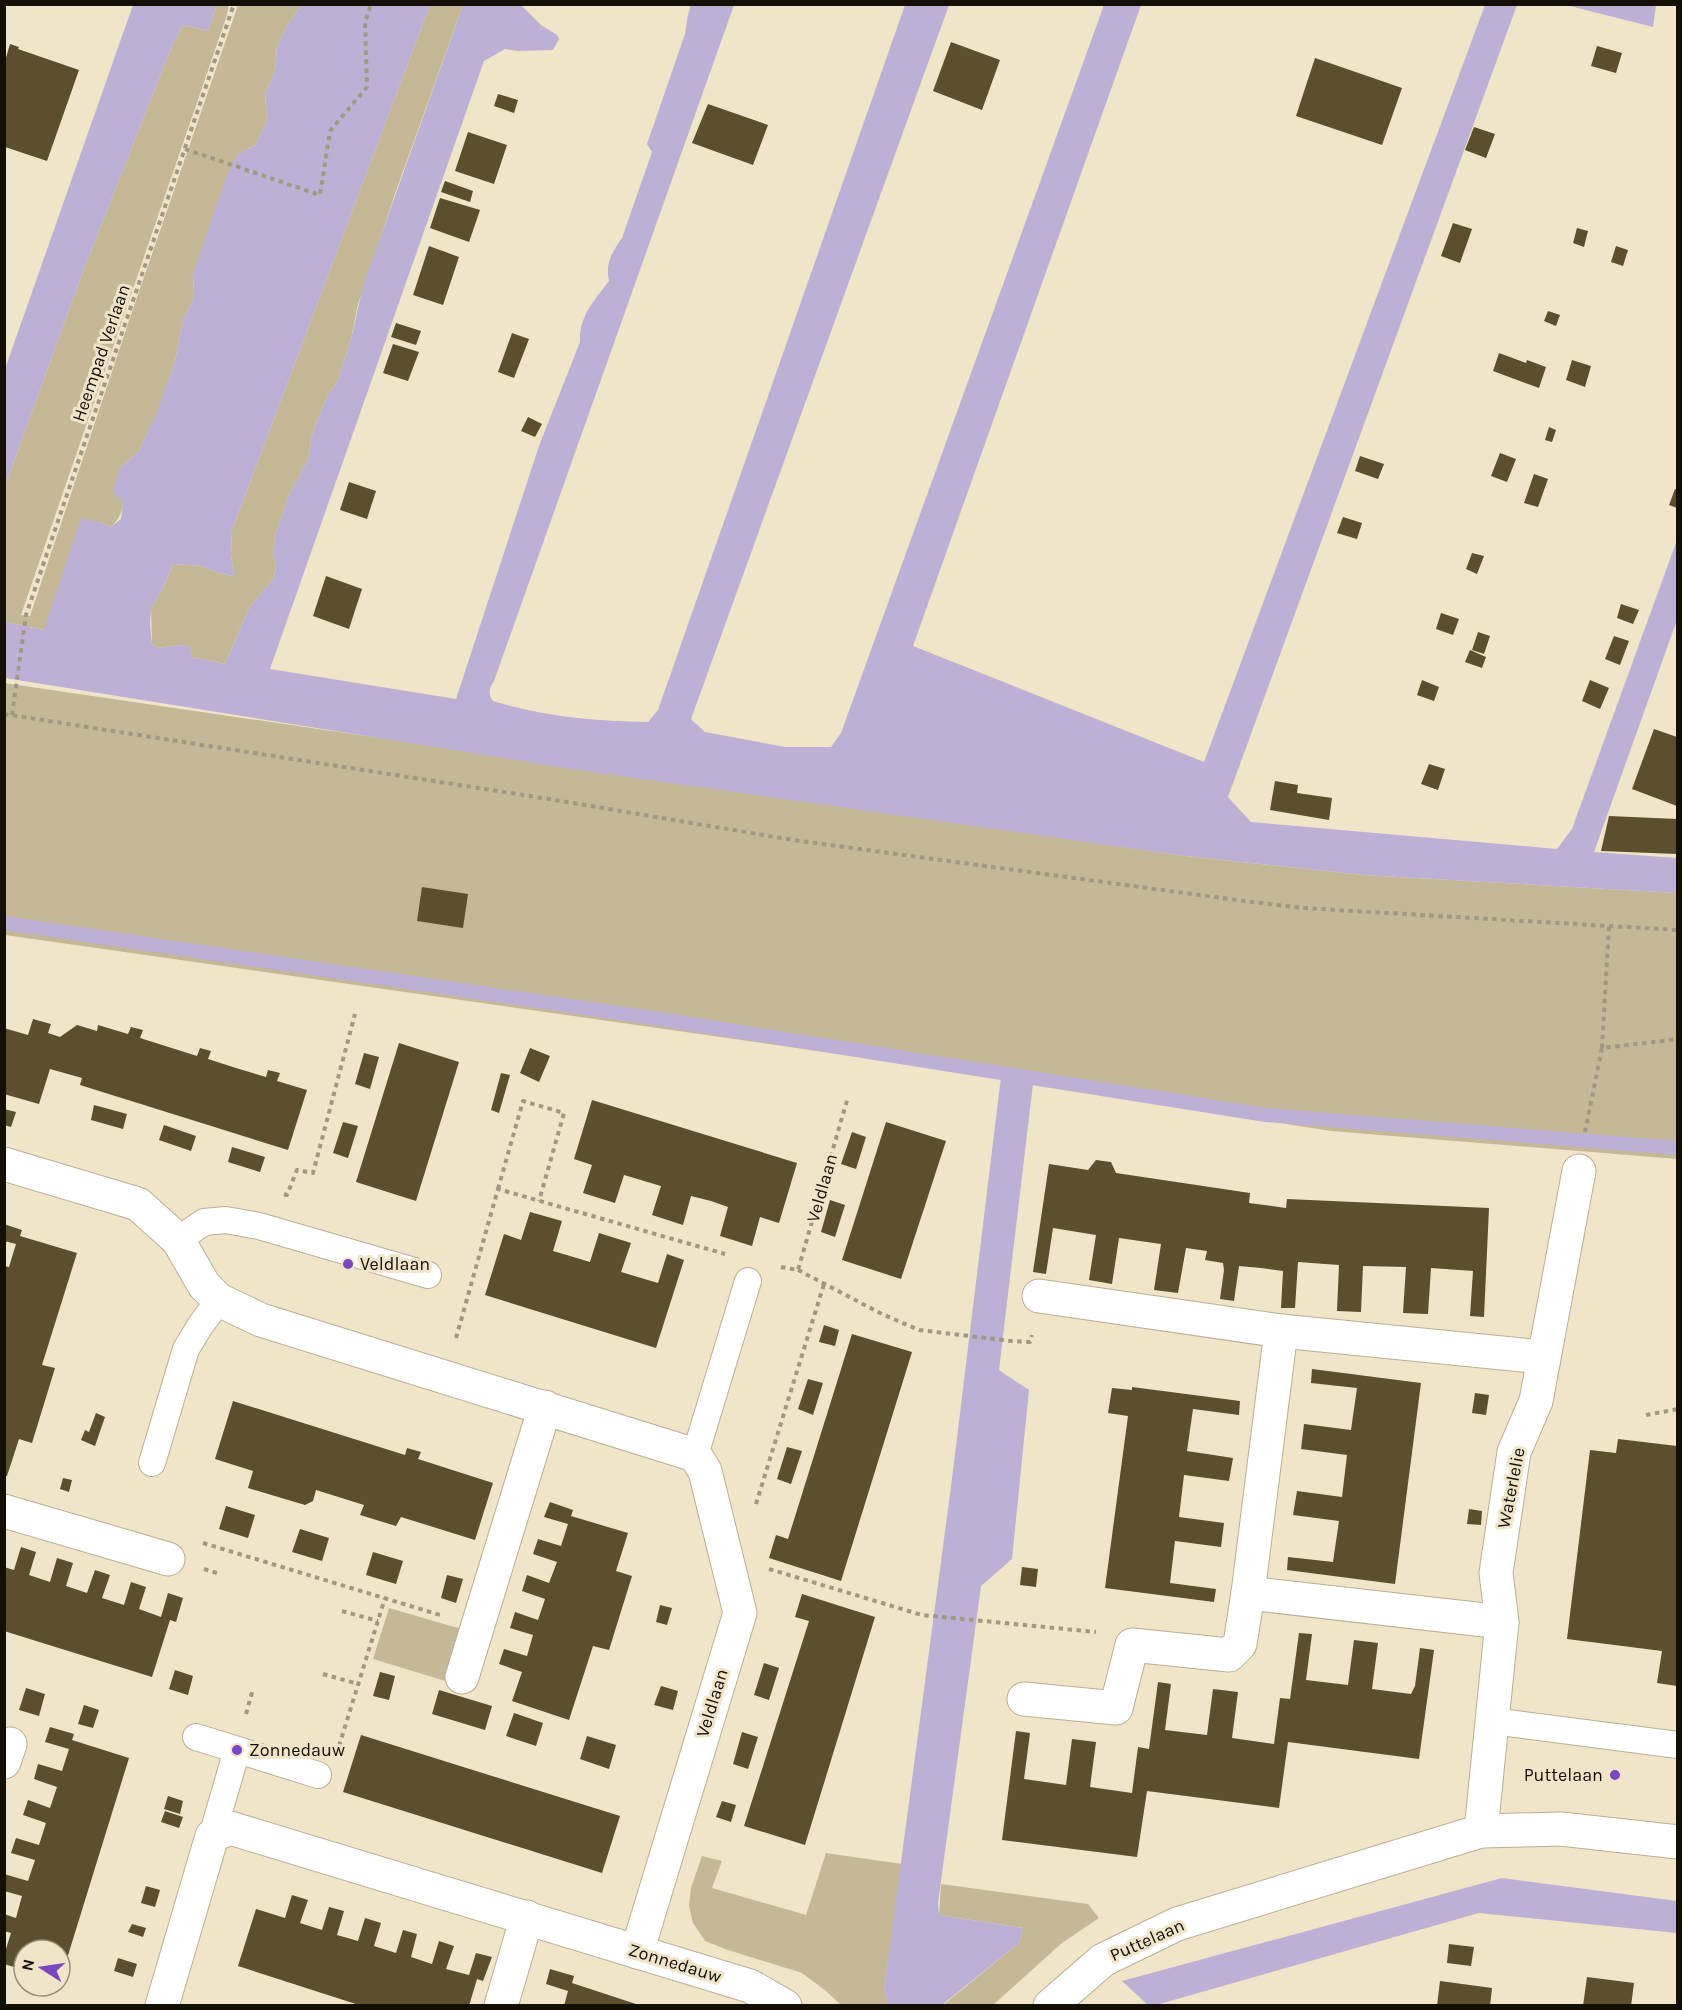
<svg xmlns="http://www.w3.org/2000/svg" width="1682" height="2010" font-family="Karla,sans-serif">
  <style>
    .green { fill: #c5b897 }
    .water { fill: #bcb0d5 }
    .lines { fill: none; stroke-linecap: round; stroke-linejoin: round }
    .stream { stroke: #bcb0d5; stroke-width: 14 }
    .building { fill: #5c4f2d }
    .service-casing { stroke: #baaf95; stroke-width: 28 }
    .minor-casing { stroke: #baaf95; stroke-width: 35 }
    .tertiary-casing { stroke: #baaf95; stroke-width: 35 }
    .path { stroke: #a09883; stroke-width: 4; stroke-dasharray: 4.5 4.5; stroke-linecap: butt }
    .service { stroke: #fff; stroke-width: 26 }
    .minor { stroke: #fff; stroke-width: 33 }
    .tertiary { stroke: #fff; stroke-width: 33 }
    .poi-dot { fill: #7947bf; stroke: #f0e5c9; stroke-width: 2 }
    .labels { text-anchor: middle; stroke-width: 6; stroke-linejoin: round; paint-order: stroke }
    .street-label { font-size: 18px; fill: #130f06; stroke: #f0e5c9 }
    .poi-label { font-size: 18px; fill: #130f06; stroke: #f0e5c9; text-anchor: start }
  </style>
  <rect width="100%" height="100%" fill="#f0e5c9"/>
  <!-- green -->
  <g class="green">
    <path d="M217 5H229L226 18 21 615 30 616 132 312 238 5H302L287 26 277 47 275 71 265 94 267 120 256 145 238 154 193 274 194 298 183 320 175 361 157 413 139 451 119 469C122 491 129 511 111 527L100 522 44 630 5 622V486L82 274 173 43 183 25 208 31Z"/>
    <polygon points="430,5 463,5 396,191 358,304 351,339 338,381 328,394 316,423 311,439 309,458 289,495 276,533 273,553 276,566 274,578 249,608 225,664 192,657 190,647 181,645 158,648 152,644 151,608 162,590 173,564 201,566 222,574 234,576 231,554 232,530"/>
    <polygon points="4,683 1185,856 1364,875 1677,893 1677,1159 1331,1131 1033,1084 1001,1077 5,935"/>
    <polygon points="389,1608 468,1631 452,1683 373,1659"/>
    <polygon points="826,1853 902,1864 884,1990 889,2005 841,2005 826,1991 802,1973 728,1950 705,1941 693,1923 689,1906 691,1888 702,1856 722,1861 712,1888 806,1915"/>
    <polygon points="941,1884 1088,1904 1099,1918 1062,1943 993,2005 942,2006 1019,1943 1023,1928 939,1915"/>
  </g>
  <!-- water -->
  <g class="water">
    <polygon points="133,5 217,5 208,31 183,25 173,43 82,274 5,486 5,369"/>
    <path d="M302 5H430L232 530 231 554 234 576 222 574 201 566 173 564 162 590 151 608 150 624 152 644 158 648 181 645 190 647 192 657 225 664 249 608 274 578 276 566 273 553 276 533 289 495 309 458 311 439 316 423 328 394 338 381 351 339 363 286 463 5H521L541 25 557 35 559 39 553 50 518 51 505 49 484 61 270 669 456 699 539 446 580 342C579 316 594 301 609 281 605 264 612 252 622 238L652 152 647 144 685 34C687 23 687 15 691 5H734L494 681C490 687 487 694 493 701 546 717 593 721 648 722L658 710 905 5H949L691 719 705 732 785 747H831L841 733 1104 5H1141L913 646 1204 762 1485 5H1517L1228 797 1251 822 1557 849 1572 829 1677 540V620L1594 852 1677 858V893L1364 875 1185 856 578 770 5 678V622L44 630 81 518 100 522 111 527 121 519 123 502 113 491 119 469 139 451 157 412 175 361 183 320 194 298 193 274 225 180 238 154 256 145 267 120 265 94 275 71 277 47 287 26Z"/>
    <polygon points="1566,5 1656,5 1653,27"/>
    <polygon points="1001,1077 1033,1084 999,1370 1029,1390 1012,1559 981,1586 938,1903 939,1915 1023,1928 1019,1943 942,2005 889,2005 884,1990 952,1479"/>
    <polygon points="1502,1878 1677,1901 1677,1933 1479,1913 1156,2005 1148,2005 1122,1981"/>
  </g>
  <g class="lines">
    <!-- stream -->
    <polyline class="stream" points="4,923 653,1018 1266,1115 1678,1148"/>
  </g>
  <!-- building -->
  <g class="building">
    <polygon points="951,42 1000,60 982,110 933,91"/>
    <polygon points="10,44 19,47 18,49 79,70 47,161 5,147 5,61"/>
    <polygon points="1597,46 1622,53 1616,73 1591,66"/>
    <polygon points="1315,58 1402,88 1382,145 1296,116"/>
    <polygon points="498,94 518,100 514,113 494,106"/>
    <polygon points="708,104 768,125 753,165 692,143"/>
    <polygon points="1474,127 1495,134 1486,158 1465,150"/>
    <polygon points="468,132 507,145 494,184 455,171"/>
    <polygon points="445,181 473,191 470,202 441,192"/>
    <polygon points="440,198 480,210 469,242 430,228"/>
    <polygon points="1453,223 1472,229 1460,263 1441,256"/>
    <polygon points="1577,228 1588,231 1584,247 1573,243"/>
    <polygon points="429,246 459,257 443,305 413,295"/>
    <polygon points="1616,246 1628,250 1623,266 1611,262"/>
    <polygon points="1548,311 1560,315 1556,326 1544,321"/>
    <polygon points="396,323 421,331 416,345 391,337"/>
    <polygon points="512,333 529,339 514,378 498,372"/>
    <polygon points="393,344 419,352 408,381 383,373"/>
    <polygon points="1499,353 1526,363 1527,360 1546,367 1539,388 1493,371"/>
    <polygon points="1572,360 1591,366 1585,387 1566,380"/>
    <polygon points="528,417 542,424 535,437 521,431"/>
    <polygon points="1549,427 1556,430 1552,442 1545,440"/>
    <polygon points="1500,453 1516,459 1507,482 1491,476"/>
    <polygon points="1360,456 1384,464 1378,479 1355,471"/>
    <polygon points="1534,474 1548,479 1538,507 1524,503"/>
    <polygon points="349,482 376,491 367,519 340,510"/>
    <polygon points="1675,489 1677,490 1677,508 1669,505"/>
    <polygon points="1343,517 1362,523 1357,539 1337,533"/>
    <polygon points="1472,553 1484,556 1477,574 1466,569"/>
    <polygon points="326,576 362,589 349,629 313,616"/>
    <polygon points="1621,604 1639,610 1633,624 1617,618"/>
    <polygon points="1441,613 1459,619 1453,635 1436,629"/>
    <polygon points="1478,632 1490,636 1484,654 1472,650"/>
    <polygon points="1614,636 1629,641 1620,665 1605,659"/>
    <polygon points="1470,650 1486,657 1482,668 1465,662"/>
    <polygon points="1422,680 1439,687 1434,701 1417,695"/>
    <polygon points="1590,680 1609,688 1600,709 1582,701"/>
    <polygon points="1654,729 1677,737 1677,806 1632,789"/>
    <polygon points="1429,764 1445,769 1438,790 1421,784"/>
    <polygon points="1275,781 1298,785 1297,793 1332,798 1329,820 1270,810"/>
    <polygon points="1609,816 1677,819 1677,854 1601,851"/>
    <polygon points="422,887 468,894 463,928 417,921"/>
    <polygon points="33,1019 51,1024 48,1033 60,1037 77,1025 97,1031 98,1025 128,1034 131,1027 143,1030 140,1038 197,1056 200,1048 211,1051 208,1059 236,1068 266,1077 268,1070 280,1073 277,1081 307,1090 288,1150 80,1085 82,1078 50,1069 39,1104 4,1094 4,1028 28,1035"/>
    <polygon points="399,1043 459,1062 416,1201 356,1182"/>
    <polygon points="530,1048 550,1056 539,1082 520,1073"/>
    <polygon points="364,1053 379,1057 370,1089 355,1084"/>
    <polygon points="501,1073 510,1075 499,1113 491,1110"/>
    <polygon points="592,1100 797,1163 779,1223 760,1217 752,1246 720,1236 728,1207 711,1201 691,1196 683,1225 652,1215 661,1186 624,1175 615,1203 583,1193 592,1165 574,1159"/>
    <polygon points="94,1105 127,1114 123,1129 91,1120"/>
    <polygon points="4,1109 16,1112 11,1127 4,1125"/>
    <polygon points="343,1122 358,1126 348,1158 333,1153"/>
    <polygon points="886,1122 946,1141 901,1279 842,1260"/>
    <polygon points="164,1125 196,1136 191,1151 159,1140"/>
    <polygon points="852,1132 866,1137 856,1169 841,1164"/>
    <polygon points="232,1147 265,1157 260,1172 228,1162"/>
    <polygon points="1096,1160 1111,1162 1116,1173 1250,1193 1249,1203 1286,1208 1287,1199 1489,1208 1484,1317 1470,1316 1473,1271 1431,1268 1428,1314 1403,1313 1406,1267 1363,1266 1361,1312 1337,1311 1339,1265 1298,1262 1295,1308 1281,1308 1283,1271 1261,1268 1239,1266 1234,1301 1220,1299 1224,1270 1223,1263 1205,1260 1207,1251 1186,1248 1178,1293 1154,1290 1161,1244 1119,1238 1112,1284 1089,1280 1096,1235 1053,1228 1046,1274 1033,1272 1049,1164 1088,1170"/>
    <polygon points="830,1200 845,1205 835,1237 821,1232"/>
    <polygon points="530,1212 562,1221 553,1251 570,1256 590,1262 599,1233 631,1243 621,1272 658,1283 667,1254 684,1260 656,1348 485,1295 504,1234 521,1240"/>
    <polygon points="4,1224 22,1230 20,1236 77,1253 42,1365 55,1368 32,1443 19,1439 7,1476 4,1476 4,1266 9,1267 16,1244 4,1241"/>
    <polygon points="824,1325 839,1330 835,1346 819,1342"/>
    <polygon points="852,1334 912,1352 841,1581 769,1558 776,1535 788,1539"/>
    <polygon points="1312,1369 1421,1383 1395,1584 1287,1570 1288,1557 1333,1562 1339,1521 1293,1515 1297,1491 1342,1497 1347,1455 1301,1449 1304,1424 1351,1430 1357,1388 1311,1383"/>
    <polygon points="808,1379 823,1383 813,1415 798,1409"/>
    <polygon points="1132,1387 1240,1401 1239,1415 1193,1409 1187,1451 1233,1458 1229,1481 1184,1475 1179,1517 1224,1523 1221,1547 1175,1541 1170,1583 1216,1589 1214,1602 1105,1588 1128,1416 1108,1413 1112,1388 1132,1390"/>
    <polygon points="1475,1393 1489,1395 1486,1415 1472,1413"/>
    <polygon points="233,1401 405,1455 407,1448 421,1452 418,1459 493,1483 475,1540 401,1517 396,1526 360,1515 364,1505 316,1490 313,1501 305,1505 248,1488 253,1471 215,1459"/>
    <polygon points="96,1413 105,1417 95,1446 81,1440 85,1430 89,1432"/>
    <polygon points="1618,1439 1677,1446 1677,1686 1657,1683 1662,1651 1567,1639 1590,1450 1616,1453"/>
    <polygon points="787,1447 802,1451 791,1484 777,1479"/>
    <polygon points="63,1478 72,1480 69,1492 60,1489"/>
    <polygon points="550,1502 573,1510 571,1516 628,1533 616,1571 632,1576 609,1650 593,1646 569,1720 512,1701 522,1672 499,1664 504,1649 527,1656 533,1635 510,1628 515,1612 538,1620 545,1599 522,1591 527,1575 549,1583 557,1562 533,1554 538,1539 561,1546 568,1524 544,1517"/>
    <polygon points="226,1506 255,1515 248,1538 219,1529"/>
    <polygon points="1469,1509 1482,1511 1481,1525 1467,1524"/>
    <polygon points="300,1529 329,1538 322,1561 292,1552"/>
    <polygon points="21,1547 36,1552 29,1575 50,1582 57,1558 73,1563 66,1586 87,1593 95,1570 110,1575 102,1598 124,1605 131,1582 146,1587 139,1609 161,1617 168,1593 183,1598 176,1622 170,1620 152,1677 4,1631 4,1567 14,1570"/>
    <polygon points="373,1552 403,1561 396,1584 366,1575"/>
    <polygon points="1022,1567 1038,1569 1036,1587 1020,1585"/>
    <polygon points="447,1575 463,1579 456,1603 441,1598"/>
    <polygon points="802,1594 875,1617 805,1845 744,1826 809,1621 795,1617"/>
    <polygon points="660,1605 672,1608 667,1625 656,1622"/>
    <polygon points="1299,1633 1312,1634 1306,1680 1348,1685 1354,1640 1378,1643 1372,1689 1411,1694 1415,1686 1420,1648 1434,1650 1419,1759 1288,1742 1279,1808 1147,1791 1137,1857 1002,1840 1016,1731 1030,1733 1024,1779 1066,1785 1072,1739 1096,1742 1090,1787 1132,1793 1138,1747 1149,1749 1158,1682 1171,1684 1165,1730 1207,1735 1213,1689 1238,1692 1232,1738 1274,1744 1280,1698 1290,1699"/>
    <polygon points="764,1663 779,1668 769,1700 754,1695"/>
    <polygon points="175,1670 193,1676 188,1695 169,1689"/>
    <polygon points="380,1672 395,1676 389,1700 373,1696"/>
    <polygon points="661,1686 678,1691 673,1710 654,1705"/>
    <polygon points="26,1688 45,1694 39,1716 19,1710"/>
    <polygon points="439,1690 492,1706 485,1730 432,1714"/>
    <polygon points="84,1705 99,1710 93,1728 78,1724"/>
    <polygon points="514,1713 543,1723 536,1746 506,1736"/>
    <polygon points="50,1727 74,1734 72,1740 129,1758 61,1978 60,1950 24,1950 24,1970 4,1964 4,1955 11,1933 4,1931 4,1914 16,1918 22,1896 4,1891 4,1874 28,1881 35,1860 11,1853 16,1838 39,1845 46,1823 23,1815 28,1800 50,1808 57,1787 34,1779 38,1764 62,1771 69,1749 45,1742"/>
    <polygon points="742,1732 758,1737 748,1769 733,1764"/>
    <polygon points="361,1735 620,1816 602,1873 343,1792"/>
    <polygon points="587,1736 616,1745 609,1769 580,1759"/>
    <polygon points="168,1796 183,1801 180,1814 164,1809"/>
    <polygon points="722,1801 736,1805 731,1822 716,1817"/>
    <polygon points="165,1811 183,1817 179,1828 161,1822"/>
    <polygon points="146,1886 160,1890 155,1907 141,1903"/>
    <polygon points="292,1895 308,1900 300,1923 322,1930 329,1907 344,1911 337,1935 358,1941 365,1918 381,1923 374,1946 396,1953 403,1930 417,1934 411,1957 432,1964 439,1941 454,1946 446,1969 469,1975 476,1953 492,1957 483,1981 477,1979 469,2006 362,2006 238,1966 256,1909 285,1918"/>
    <polygon points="132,1924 146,1928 143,1937 128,1932"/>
    <polygon points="1449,1944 1474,1947 1471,1966 1447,1963"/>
    <polygon points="118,1958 137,1964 133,1977 114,1971"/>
    <polygon points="550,1969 574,1976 572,1983 642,2006 564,2006 568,1991 546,1984"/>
    <polygon points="1587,1977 1634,1983 1631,2006 1583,2006"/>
    <polygon points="1440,1981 1492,1988 1490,2006 1437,2006"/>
  </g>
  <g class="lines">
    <defs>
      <g id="service">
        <polyline points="178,1240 204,1222 226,1220 259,1226 428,1275"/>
        <polyline points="695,1455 748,1281"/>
        <polyline points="152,1463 186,1349 200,1326 219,1300"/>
        <polyline points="1493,1721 1678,1745"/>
        <polyline points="196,1737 318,1775"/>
        <polyline points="212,1836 237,1750"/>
      </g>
      <g id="minor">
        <polyline points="4,1164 138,1204 178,1240 204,1285 219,1300 261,1320 695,1455 705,1471 740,1613 637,1952"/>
        <polyline points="1039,1296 1281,1331 1543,1357"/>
        <polyline points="4,1511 168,1559"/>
        <polyline points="1248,1593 1281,1331"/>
        <polyline points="462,1677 545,1407"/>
        <polyline points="1024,1699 1116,1708 1132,1645 1229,1655 1240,1644 1248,1593 1502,1622"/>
        <polyline points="4,1762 10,1744"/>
        <polyline points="1481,1831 1502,1622 1496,1573 1514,1452 1536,1401 1579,1171"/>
        <polyline points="162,2006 212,1836 230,1828 750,1986 785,2006"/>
        <polyline points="501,2006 527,1917"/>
      </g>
      <polyline id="tertiary" points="1050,2006 1103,1960 1177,1924 1481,1831 1561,1829 1678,1842"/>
    </defs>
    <!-- service casing -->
    <use href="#service" class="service-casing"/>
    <!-- minor casing -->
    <use href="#minor" class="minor-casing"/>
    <!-- tertiary casing -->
    <use href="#tertiary" class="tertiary-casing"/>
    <!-- path -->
    <g class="path">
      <polyline points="185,149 320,195 330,131 367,87 365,22 371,4"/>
      <polyline points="4,714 549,799 793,840 1244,901 1303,908 1678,930"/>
      <polyline points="12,715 26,615 234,4"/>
      <polyline points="1602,1048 1609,926"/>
      <polyline points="1585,1132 1602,1048 1678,1039"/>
      <polyline points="498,1189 523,1101 564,1113 539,1201"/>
      <polyline points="284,1194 287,1195 297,1170 313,1173 355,1014"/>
      <polyline points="781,1267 798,1270 848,1097"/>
      <polyline points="798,1270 882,1314 919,1330 1011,1341 1030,1342 1032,1335"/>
      <polyline points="456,1338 498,1189 725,1254"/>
      <polyline points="1646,1415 1678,1409"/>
      <polyline points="756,1504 824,1284"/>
      <polyline points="203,1543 440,1615"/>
      <polyline points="204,1569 217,1573"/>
      <polyline points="769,1569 922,1615 1096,1632"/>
      <polyline points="342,1611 378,1621"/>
      <polyline points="323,1674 358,1684"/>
      <polyline points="246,1714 253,1689"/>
      <polyline points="339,1746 385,1598"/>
    </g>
    <!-- service -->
    <use href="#service" class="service"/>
    <!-- minor -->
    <use href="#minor" class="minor"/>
    <!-- tertiary -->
    <use href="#tertiary" class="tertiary"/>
  </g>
  <!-- markers -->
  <g class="poi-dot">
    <circle cx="348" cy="1264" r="6"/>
    <circle cx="237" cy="1750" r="6"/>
    <circle cx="1615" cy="1775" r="6"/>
  </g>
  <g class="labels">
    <!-- street labels -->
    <g class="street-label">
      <text transform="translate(101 353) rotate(-71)" y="6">Heempad Verlaan</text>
      <text transform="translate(822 1188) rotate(-74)" y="6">Veldlaan</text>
      <text transform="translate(1511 1488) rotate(-79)" y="6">Waterlelie</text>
      <text transform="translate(712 1703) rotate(-73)" y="6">Veldlaan</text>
      <text transform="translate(1147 1940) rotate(-24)" y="6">Puttelaan</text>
      <text transform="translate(675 1963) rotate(17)" y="6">Zonnedauw</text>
    </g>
    <!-- poi labels -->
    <g class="poi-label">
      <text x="360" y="1270">Veldlaan</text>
      <text x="249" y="1756">Zonnedauw</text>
      <text x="1603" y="1781" text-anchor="end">Puttelaan</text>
    </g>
  </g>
  <!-- border -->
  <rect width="1682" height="2010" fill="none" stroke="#130f06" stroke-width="12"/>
  <!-- north arrow -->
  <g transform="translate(42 1968) rotate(282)"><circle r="28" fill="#f0e5c9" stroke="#988f7b" stroke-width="1.5"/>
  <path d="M0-4.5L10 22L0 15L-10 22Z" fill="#7947bf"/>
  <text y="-9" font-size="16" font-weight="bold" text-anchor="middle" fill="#130f06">N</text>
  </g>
</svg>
